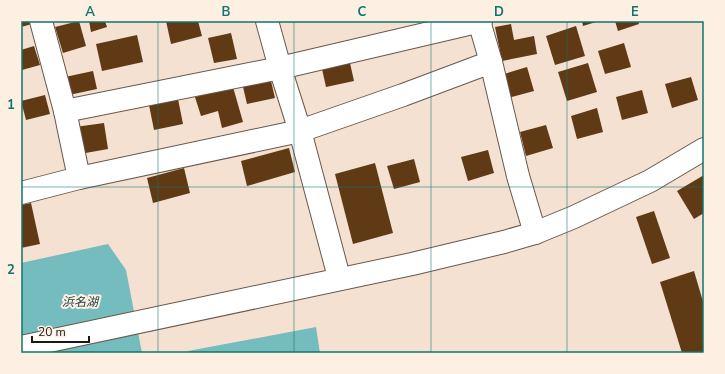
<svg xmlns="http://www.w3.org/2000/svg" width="725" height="374" font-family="'Nunito Sans','Noto Sans JP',sans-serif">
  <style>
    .water { fill: #74bcbd }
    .building { fill: #5f3a15 }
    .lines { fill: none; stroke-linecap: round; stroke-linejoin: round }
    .minor-casing { stroke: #68584b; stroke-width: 24 }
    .minor { stroke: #fff; stroke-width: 22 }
    .grid { fill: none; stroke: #0f766e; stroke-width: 1; stroke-opacity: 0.55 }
    .labels { text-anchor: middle; stroke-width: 4; stroke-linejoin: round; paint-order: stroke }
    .water-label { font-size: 12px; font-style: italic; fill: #1c4040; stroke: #feefe3 }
    .neatline { fill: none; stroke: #0f766e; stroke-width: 1.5 }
    .grid-label { font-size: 13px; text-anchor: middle; font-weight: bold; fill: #0f766e }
  </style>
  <rect width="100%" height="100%" fill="#f4e1d2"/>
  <!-- water -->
  <g class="water">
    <polygon points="108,244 126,270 142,353 21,353 21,263"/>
    <polygon points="316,327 320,353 188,353 188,351"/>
  </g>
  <!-- building -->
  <g class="building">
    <polygon points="21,21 31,21 32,24 21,27"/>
    <polygon points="79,21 86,46 63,53 55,27"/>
    <polygon points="89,21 105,21 107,27 91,32"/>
    <polygon points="166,21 198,21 202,36 171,44"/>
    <polygon points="582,21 599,21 583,26"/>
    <polygon points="615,21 638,21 639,24 618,31"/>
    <polygon points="511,24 514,40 534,36 537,54 502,61 495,27"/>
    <polygon points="576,26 585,56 555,65 546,36"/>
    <polygon points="231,33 237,59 214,63 208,38"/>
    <polygon points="137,35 143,62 102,71 96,44"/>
    <polygon points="624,43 631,67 605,74 598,51"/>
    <polygon points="34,46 40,65 22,70 21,67 21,50"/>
    <polygon points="350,63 354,81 326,87 322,69"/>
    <polygon points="588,63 597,92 567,101 558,72"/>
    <polygon points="527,67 534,91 508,98 501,75"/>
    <polygon points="93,71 97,89 69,95 65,77"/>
    <polygon points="691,77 698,100 672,108 665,84"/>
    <polygon points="271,81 275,98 247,104 243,87"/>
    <polygon points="233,87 243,122 222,128 218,111 201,116 195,97"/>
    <polygon points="642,90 648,113 622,120 616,97"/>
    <polygon points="45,95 50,114 26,120 21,101"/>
    <polygon points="178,99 183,124 154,130 149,105"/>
    <polygon points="597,108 603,132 577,139 571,116"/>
    <polygon points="104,123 108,149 80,154 75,127"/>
    <polygon points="546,125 553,148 526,156 520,132"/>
    <polygon points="289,148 295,172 247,186 241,161"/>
    <polygon points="488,150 494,173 468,181 461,157"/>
    <polygon points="414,159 420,182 394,189 387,166"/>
    <polygon points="375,163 393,233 353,244 335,174"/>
    <polygon points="184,168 190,193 153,203 147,178"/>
    <polygon points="704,175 704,213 694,219 677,191"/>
    <polygon points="31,203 40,244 21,248 21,205"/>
    <polygon points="654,211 670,258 652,264 636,217"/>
    <polygon points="694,271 704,305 704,353 682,353 660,282"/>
  </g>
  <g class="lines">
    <defs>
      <g id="minor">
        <polyline points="41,21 65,111 79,178"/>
        <polyline points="267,21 280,68 300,131 336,266 339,279"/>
        <polyline points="479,21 491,62 518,176 535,233"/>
        <polyline points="65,111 280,68 481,21"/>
        <polyline points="21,193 79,178 300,131 403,95 491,62"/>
        <polyline points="21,347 412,264 504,242 535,233 574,217 650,181 704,149"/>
      </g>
    </defs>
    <!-- minor casing -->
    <use href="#minor" class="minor-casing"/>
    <!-- minor -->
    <use href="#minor" class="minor"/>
  </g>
  <!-- grid -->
  <path class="grid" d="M158 21V353M294 21V353M431 21V353M567 21V353M21 187H704"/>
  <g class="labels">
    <!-- water labels -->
    <g class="water-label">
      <text x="80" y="306">浜名湖</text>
    </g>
  </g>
  <!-- border -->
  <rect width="725" height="374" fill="none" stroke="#feefe3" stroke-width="44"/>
  <!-- scale -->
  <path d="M32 336v6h57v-6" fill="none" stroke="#1d1712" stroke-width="2"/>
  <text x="38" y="336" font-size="12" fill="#1d1712" stroke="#feefe3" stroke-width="3" paint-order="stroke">20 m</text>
  <rect x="22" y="22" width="681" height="330" class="neatline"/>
  <g class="grid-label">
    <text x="90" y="16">A</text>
    <text x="226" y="16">B</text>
    <text x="362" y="16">C</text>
    <text x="499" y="16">D</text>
    <text x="635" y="16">E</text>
    <text x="11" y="109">1</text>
    <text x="11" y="274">2</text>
  </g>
</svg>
